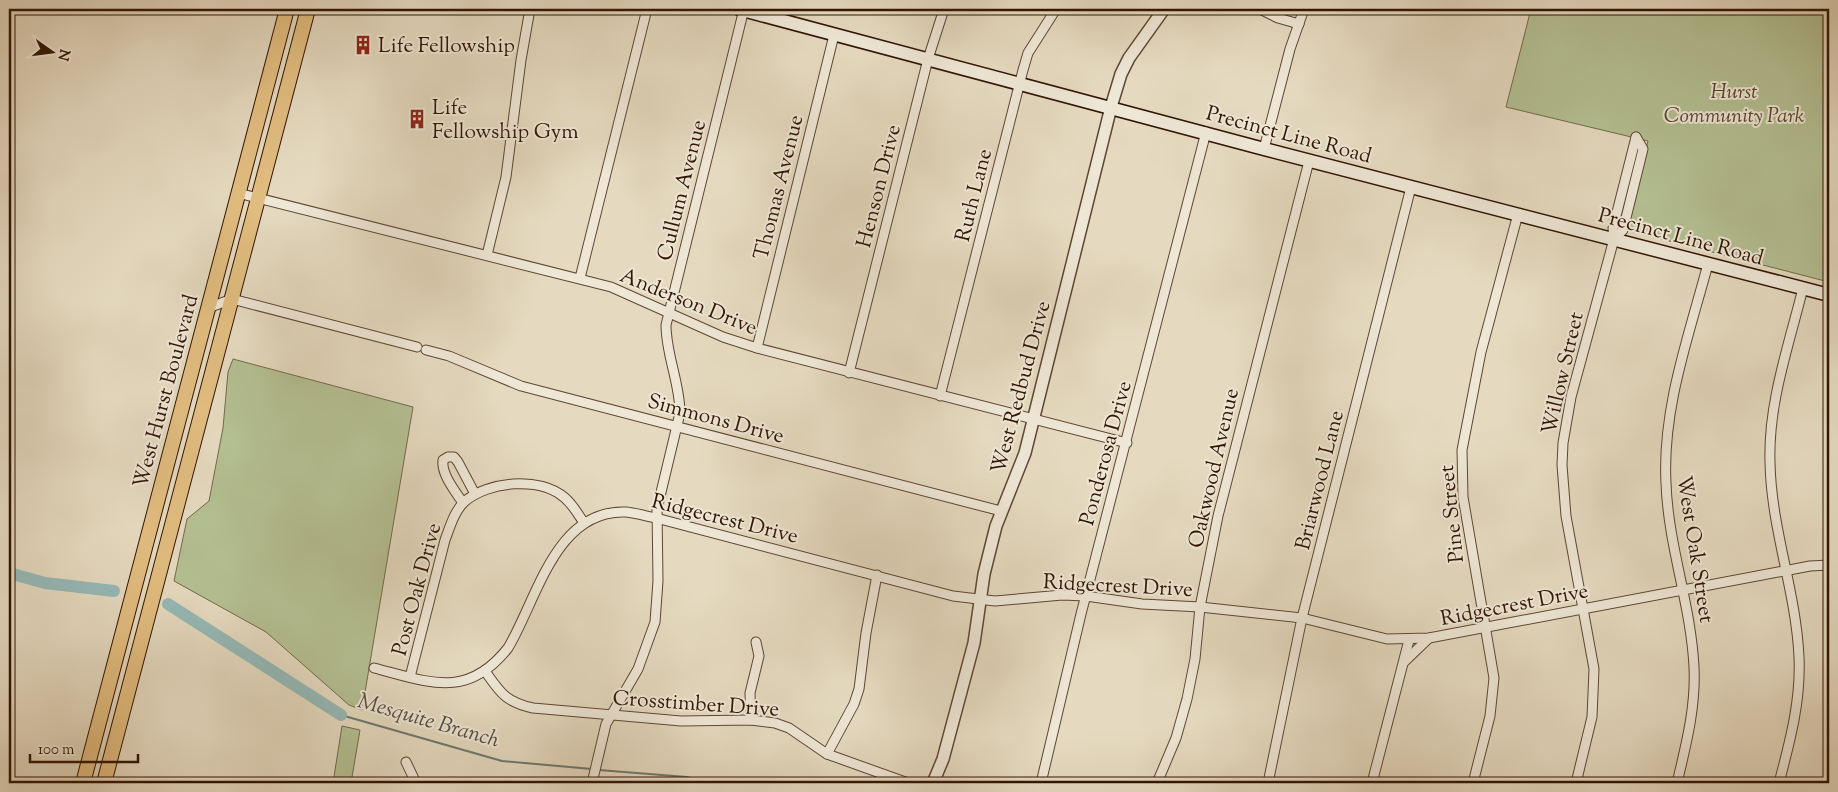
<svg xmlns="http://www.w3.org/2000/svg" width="1838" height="792" font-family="'Sorts Mill Goudy',serif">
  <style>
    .green { fill: #b4c093; stroke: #736a4c }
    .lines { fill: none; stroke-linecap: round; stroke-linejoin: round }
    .stream { stroke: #6e7870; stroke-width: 2 }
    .river { stroke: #96bab8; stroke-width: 12 }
    .minor-casing { stroke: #5f4633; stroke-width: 11 }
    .tertiary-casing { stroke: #5f4633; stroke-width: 14 }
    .secondary-casing { stroke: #321504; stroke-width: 15 }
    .primary-casing { stroke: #321504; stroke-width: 16 }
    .minor { stroke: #eee7d6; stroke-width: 9 }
    .tertiary { stroke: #eee7d6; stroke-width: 11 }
    .secondary { stroke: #eee7d6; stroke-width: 12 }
    .primary { stroke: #e2bd80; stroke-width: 14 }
    .labels { text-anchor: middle; stroke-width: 4; stroke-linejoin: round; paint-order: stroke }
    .poi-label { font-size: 21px; fill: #321504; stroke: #eee7d6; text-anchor: start }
    .park-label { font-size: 21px; font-style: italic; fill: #59482f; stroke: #eee7d6 }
    .street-label { font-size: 21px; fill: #321504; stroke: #eee7d6 }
    .water-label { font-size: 22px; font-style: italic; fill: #554f43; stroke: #eee7d6 }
  </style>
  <rect width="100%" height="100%" fill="#e5dac0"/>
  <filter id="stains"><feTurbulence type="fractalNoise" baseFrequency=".004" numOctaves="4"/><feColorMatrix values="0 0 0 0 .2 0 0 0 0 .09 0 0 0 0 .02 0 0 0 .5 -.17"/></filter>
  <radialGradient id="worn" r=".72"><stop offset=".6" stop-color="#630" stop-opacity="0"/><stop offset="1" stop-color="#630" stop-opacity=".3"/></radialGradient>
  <!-- green -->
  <g class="green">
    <polygon points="1531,9 1829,9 1829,265 1825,281 1627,230 1648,141 1506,107"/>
    <polygon points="233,359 413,407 362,710 349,705 266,632 174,581 187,519 209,501 223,428 228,372"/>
    <polygon points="342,726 360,730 351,783 333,783"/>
    <polygon points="601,779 658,783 599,783"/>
  </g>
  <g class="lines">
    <!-- stream -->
    <g class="stream">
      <polyline points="341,715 502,761 592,769"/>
      <polyline points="599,770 687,777 710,783"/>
    </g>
    <!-- river -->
    <g class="river">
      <polyline points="9,573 45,583 114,591"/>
      <polyline points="168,604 341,715"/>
    </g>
    <defs>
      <g id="minor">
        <polyline points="1260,9 1278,18 1299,24"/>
        <polyline points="1264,149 1290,49 1304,9"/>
        <polyline points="238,193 611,287 723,337 757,348 1127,443"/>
        <polyline points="1614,239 1623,230 1643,149 1636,137"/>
        <polyline points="487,255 506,177 521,60 530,9"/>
        <polyline points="580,278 647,9"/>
        <polyline points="208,308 232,299 417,347"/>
        <polyline points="757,348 834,35"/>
        <polyline points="426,350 449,356 521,386 1001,511"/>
        <polyline points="849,373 928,59 944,9"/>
        <polyline points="940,396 1023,70 1028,53 1056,9"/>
        <path d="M463 503C455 491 441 474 443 460L448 457H454L458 462 475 494"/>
        <polyline points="1404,662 1429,638"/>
        <path d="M374 668C429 682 467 700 508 648 537 600 555 509 626 512 636 513 646 516 656 518L953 596 995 601 1062 595 1086 596 1142 604 1200 607 1302 618 1387 639 1429 638 1810 566 1829 565"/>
        <path d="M485 671C500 692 505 702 533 708L681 721 751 720 775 723 789 728 827 754 908 783"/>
        <path d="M410 677 445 540C450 527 454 512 464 502 488 481 540 476 565 498 573 505 578 514 584 523"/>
        <polyline points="751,720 750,693 759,656 756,642"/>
        <polyline points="827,754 854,704 859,689 866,633 877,575"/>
        <polyline points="406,762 416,783"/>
        <path d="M592 783 606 724 638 669 655 622 658 581 657 509 680 413C680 383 666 355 666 325L744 9"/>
        <polyline points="1041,783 1081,614 1206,132"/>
        <polyline points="1157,783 1176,738 1187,699 1195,659 1200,607 1218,516 1309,161"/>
        <polyline points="1268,783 1302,618 1411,187"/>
        <polyline points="1372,783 1409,640"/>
        <polyline points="1473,783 1490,716 1494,678 1463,497 1462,450 1481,352 1518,214"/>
        <polyline points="1576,783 1592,717 1594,669 1566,516 1562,465 1563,443 1571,397 1614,239 1613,228 1636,137"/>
        <path d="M1677 783C1686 745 1696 707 1694 667 1691 605 1668 545 1666 483 1662 409 1689 335 1708 264"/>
        <path d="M1779 783C1790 741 1801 701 1799 657 1796 591 1771 528 1770 462 1768 403 1789 345 1803 288"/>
      </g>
      <polyline id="tertiary" points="933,783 943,759 974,643 984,574 996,526 1025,453 1111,107 1121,74 1129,58 1164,9"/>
      <polyline id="secondary" points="739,9 1264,149 1829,295"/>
      <g id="primary">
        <polyline points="83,783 287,9"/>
        <polyline points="104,783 308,9"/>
      </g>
    </defs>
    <!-- minor casing -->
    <use href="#minor" class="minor-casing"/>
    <!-- tertiary casing -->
    <use href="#tertiary" class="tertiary-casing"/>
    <!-- secondary casing -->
    <use href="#secondary" class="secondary-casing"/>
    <!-- primary casing -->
    <use href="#primary" class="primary-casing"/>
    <!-- minor -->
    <use href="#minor" class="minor"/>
    <!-- tertiary -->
    <use href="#tertiary" class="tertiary"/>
    <!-- secondary -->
    <use href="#secondary" class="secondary"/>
    <!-- primary -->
    <use href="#primary" class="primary"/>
  </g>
  <!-- icons -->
  <defs>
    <symbol id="building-bare" viewBox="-9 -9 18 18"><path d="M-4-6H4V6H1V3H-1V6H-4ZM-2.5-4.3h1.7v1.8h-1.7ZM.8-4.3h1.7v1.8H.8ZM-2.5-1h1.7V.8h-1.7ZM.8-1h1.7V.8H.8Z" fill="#8f2418" stroke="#eee7d6" stroke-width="2.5" paint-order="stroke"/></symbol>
  </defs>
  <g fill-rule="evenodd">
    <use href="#building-bare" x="349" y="31" width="28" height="28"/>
    <use href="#building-bare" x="403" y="105" width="28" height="28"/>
  </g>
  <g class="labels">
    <!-- poi labels -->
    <g class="poi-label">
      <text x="378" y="52">Life Fellowship</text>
      <text x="432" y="114">Life<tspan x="432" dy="24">Fellowship Gym</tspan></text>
    </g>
    <!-- park labels -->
    <g class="park-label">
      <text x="1734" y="98">Hurst<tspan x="1734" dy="24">Community Park</tspan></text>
    </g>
    <!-- street labels -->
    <g class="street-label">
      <text transform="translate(1289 134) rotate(15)" y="7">Precinct Line Road</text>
      <text transform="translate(878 186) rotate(-76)" y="7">Henson Drive</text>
      <text transform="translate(778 187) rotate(-76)" y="7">Thomas Avenue</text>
      <text transform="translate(681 190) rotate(-76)" y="7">Cullum Avenue</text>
      <text transform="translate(973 195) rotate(-76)" y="7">Ruth Lane</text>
      <text transform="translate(1681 236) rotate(15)" y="7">Precinct Line Road</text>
      <text transform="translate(689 301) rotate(22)" y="7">Anderson Drive</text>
      <text transform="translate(1562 373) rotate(-77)" y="7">Willow Street</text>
      <text transform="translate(1020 387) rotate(-75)" y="7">West Redbud Drive</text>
      <text transform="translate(165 391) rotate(-75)" y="7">West Hurst Boulevard</text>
      <text transform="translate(716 418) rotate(15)" y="7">Simmons Drive</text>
      <text transform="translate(1105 453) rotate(-75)" y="7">Ponderosa Drive</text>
      <text transform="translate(1213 468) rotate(-77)" y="7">Oakwood Avenue</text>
      <text transform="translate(1319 480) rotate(-76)" y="7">Briarwood Lane</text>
      <text transform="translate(1451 514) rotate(-96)" y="7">Pine Street</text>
      <text transform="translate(725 518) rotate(14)" y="7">Ridgecrest Drive</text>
      <text transform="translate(1696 549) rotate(81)" y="7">West Oak Street</text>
      <text transform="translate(1118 585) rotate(3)" y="7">Ridgecrest Drive</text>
      <text transform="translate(416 589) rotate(-75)" y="7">Post Oak Drive</text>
      <text transform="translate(1514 604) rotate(-11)" y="7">Ridgecrest Drive</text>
      <text transform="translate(696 703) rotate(4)" y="7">Crosstimber Drive</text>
    </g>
    <!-- water labels -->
    <g class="water-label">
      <text transform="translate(429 719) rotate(16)" y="8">Mesquite Branch</text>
    </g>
  </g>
  <!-- margin -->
  <rect width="1838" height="792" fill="none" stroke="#e5dac0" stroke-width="30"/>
  <rect x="10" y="10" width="1818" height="772" fill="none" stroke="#321504" stroke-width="2.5"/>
  <rect x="15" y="15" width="1808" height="762" fill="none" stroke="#321504"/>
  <!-- north arrow -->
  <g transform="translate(52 52) rotate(104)" stroke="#eee7d6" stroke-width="4" paint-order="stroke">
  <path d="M0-4L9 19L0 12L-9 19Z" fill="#321504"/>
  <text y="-8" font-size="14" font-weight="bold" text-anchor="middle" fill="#321504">N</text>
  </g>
  <!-- scale -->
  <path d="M30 754v8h108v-8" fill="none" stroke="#321504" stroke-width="2.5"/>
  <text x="38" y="754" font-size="15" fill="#321504" stroke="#eee7d6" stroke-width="4" paint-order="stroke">100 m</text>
  <rect width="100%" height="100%" filter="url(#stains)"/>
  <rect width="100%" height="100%" fill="url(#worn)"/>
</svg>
